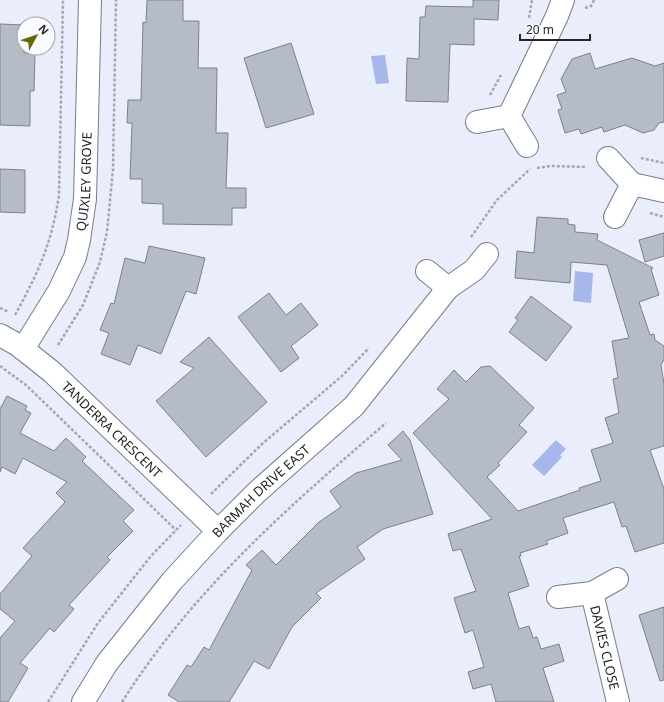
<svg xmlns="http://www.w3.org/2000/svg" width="664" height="702" font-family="'Noto Sans',sans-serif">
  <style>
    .water { fill: #a7b6eb }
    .building { fill: #b6bbc8; stroke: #7d818d }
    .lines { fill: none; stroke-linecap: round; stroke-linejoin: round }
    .minor-casing { stroke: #797c89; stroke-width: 24 }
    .path { stroke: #a3a7b2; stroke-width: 2.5; stroke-dasharray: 3 2; stroke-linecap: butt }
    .minor { stroke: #fff; stroke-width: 22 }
    .labels { text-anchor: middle; stroke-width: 3; stroke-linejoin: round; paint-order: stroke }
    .street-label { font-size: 13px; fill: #23252a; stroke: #fafbfe }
  </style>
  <rect width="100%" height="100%" fill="#e9edfc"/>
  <!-- water -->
  <g class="water">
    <polygon points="385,55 389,83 376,84 371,56"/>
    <polygon points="575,271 593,273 591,303 573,301"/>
    <polygon points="556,440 566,449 560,455 562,457 544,476 532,465"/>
  </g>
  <!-- building -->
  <g class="building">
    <polygon points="147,0 183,0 183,21 199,21 198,68 217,68 216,133 228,133 226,188 246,188 246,208 232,208 232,225 163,224 163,204 142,203 142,179 130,179 132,123 127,123 128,100 141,100 143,22 146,23"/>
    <polygon points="473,0 499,0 498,20 474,19 474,45 450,44 448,102 406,101 407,58 419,59 420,17 425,17 426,6 473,7"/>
    <polygon points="0,24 24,25 24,53 35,53 34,91 30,91 30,126 0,125"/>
    <polygon points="291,43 314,114 266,128 244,58"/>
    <polygon points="590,53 595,69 632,58 655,66 664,63 664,122 659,123 654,130 643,133 625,125 604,132 602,127 581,134 579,129 565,133 558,110 562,109 557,95 566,92 561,79 572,59"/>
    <polygon points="0,169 25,170 25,213 0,212"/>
    <polygon points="537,217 568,219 568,224 575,225 575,232 598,234 597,240 653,268 651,269 659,295 639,302 650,335 654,334 655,340 664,346 664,360 661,365 664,384 664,446 650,450 664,489 664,543 635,552 626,526 622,527 614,502 563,518 568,533 546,541 548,544 520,553 521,556 519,556 529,586 508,593 519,629 529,626 533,638 537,637 541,649 559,644 564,661 543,668 554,702 496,702 491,684 473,689 468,672 484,667 473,630 465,633 454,598 476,591 461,549 453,551 448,534 492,519 413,433 449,399 437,389 454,370 466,382 481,367 490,366 534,408 519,425 527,432 498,463 500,465 487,477 518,511 580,490 579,488 601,481 591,450 613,443 605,418 619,413 613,379 618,378 612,341 629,338 607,265 571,262 570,283 515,278 517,251 534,253"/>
    <polygon points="664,233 664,256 645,262 639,240"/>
    <polygon points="149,246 205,258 196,294 186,291 161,354 138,345 130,365 101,354 109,333 100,330 111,303 114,304 125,258 145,263"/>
    <polygon points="269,293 286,315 301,303 318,325 291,346 299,358 281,372 238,317"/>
    <polygon points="531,296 572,327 546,361 509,332 518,320 515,318"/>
    <polygon points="209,337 267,402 206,457 156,401 194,368 180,362"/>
    <polygon points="7,396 27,406 25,410 31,413 20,433 54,451 66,438 86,457 82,461 134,510 123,521 133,531 107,557 110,560 69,605 74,609 54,632 50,628 20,663 28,668 8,702 0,702 0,638 15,621 0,609 0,594 32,556 23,548 65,502 56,493 67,482 23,458 15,474 2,467 0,472 0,409"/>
    <polygon points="403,431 410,440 433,514 383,529 357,547 365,559 316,593 321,598 292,627 269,669 254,661 229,702 179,702 168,695 187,665 191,667 204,647 209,650 252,570 246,565 262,550 276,565 319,522 341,507 330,491 356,473 402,460 388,445"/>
    <polygon points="664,607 664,680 660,681 639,615"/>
  </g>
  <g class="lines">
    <defs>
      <g id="minor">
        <polyline points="509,116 557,16 563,0"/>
        <polyline points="477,122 509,116 527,146"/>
        <polyline points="608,158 632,184 615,217"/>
        <polyline points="632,184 664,191"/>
        <polyline points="427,271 448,288 474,270 487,254"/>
        <path id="s1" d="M0 335 18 345 52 372 218 531"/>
        <path id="s2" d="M23 349 59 291 75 257 79 240 85 199 90 0"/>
        <path id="s3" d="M592 593 618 702"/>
        <polyline points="558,597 592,593 617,579"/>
        <path id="s4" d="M83 702 107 663 172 581 218 531 257 492 354 406 448 288"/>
      </g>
    </defs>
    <!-- minor casing -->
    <use href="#minor" class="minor-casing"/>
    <!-- path -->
    <g class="path">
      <polyline points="585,8 591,6 594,0"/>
      <polyline points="529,18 532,0"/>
      <polyline points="490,95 501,75"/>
      <polyline points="641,158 664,163"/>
      <polyline points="537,168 551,166 587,167"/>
      <polyline points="650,213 664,217"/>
      <polyline points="471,237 497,200 530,169"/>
      <polyline points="0,308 9,312"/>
      <path d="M15 315C38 273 52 243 59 195L63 0"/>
      <polyline points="58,345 83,305 100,262 107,232 113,169 116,0"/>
      <polyline points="0,366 26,385 176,530"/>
      <polyline points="211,494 262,444 342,376 369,348"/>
      <polyline points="48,702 98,623 151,556 181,525"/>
      <path d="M122 702C193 590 287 508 386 423"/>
    </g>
    <!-- minor -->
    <use href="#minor" class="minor"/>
  </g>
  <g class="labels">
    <!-- street labels -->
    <g class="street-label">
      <text dy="5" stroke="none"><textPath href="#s2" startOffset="182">QUIXLEY GROVE</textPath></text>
      <text dy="5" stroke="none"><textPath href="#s1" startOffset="147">TANDERRA CRESCENT</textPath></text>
      <text dy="5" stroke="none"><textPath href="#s4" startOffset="277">BARMAH DRIVE EAST</textPath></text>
      <text dy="5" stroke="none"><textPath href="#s3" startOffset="56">DAVIES CLOSE</textPath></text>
    </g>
  </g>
  <!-- north arrow -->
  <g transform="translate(36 36) rotate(50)"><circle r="19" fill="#fafbfe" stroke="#a4a5a9"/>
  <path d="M0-3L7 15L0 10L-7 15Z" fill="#676804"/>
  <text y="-6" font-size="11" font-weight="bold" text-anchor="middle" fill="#23252a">N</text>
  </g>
  <!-- scale -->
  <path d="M520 34v6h70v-6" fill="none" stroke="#23252a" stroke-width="2"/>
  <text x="526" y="34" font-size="12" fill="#23252a" stroke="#fafbfe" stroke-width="3" paint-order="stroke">20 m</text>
</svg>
